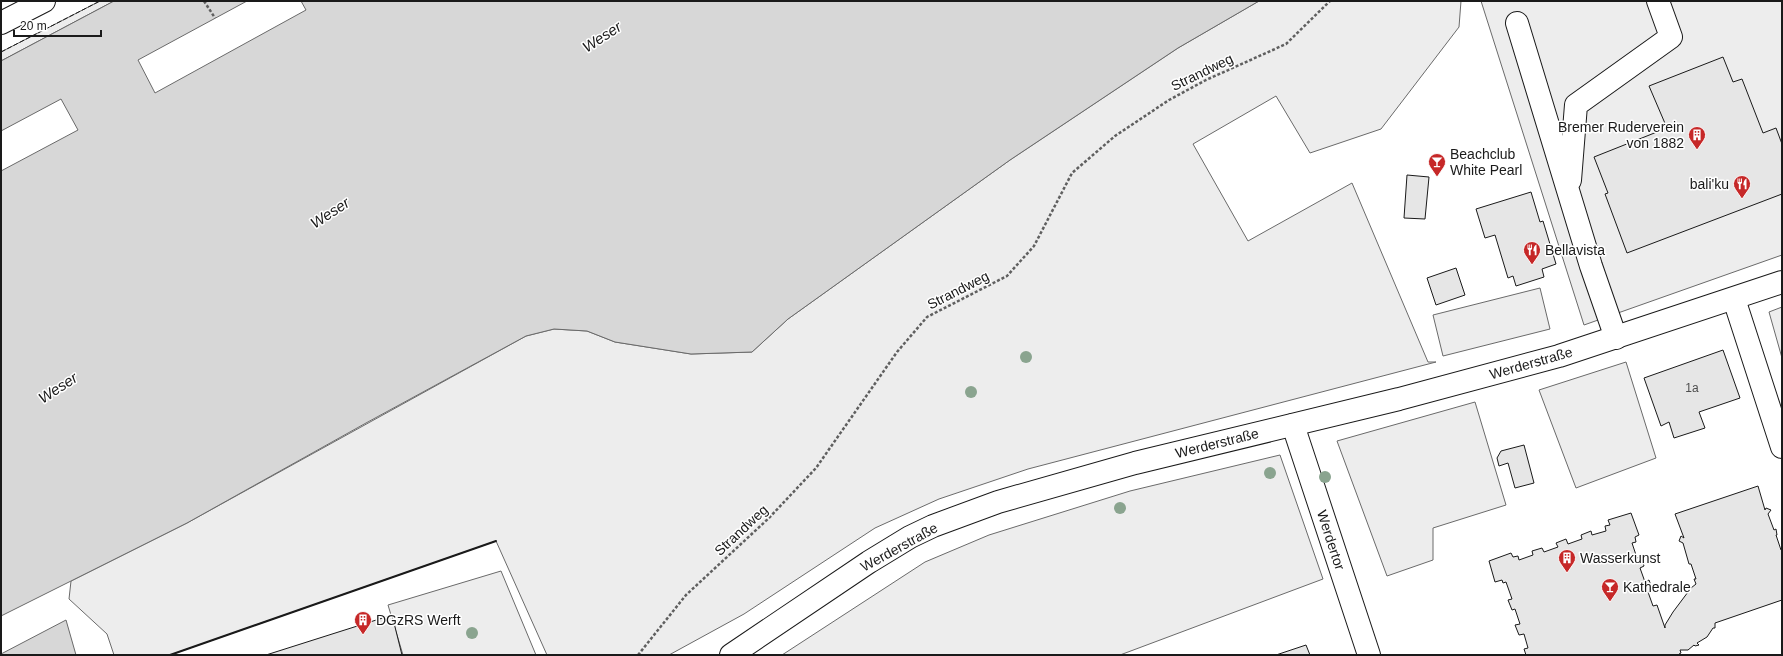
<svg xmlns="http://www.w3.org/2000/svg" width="1783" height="656" font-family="Arial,sans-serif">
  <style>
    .built { fill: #ededed; stroke: #6a6a6a }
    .water { fill: #d7d7d7; stroke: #6a6a6a }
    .pier { fill: #fff; stroke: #6a6a6a }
    .building { fill: #e6e6e6; stroke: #1a1a1a }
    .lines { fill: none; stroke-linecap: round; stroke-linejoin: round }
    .minor-casing { stroke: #1a1a1a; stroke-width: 24 }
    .path { stroke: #5f5f5f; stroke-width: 2.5; stroke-dasharray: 3 2; stroke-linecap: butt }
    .minor { stroke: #fff; stroke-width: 22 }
    .fence { stroke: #1a1a1a; stroke-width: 1; stroke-dasharray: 5 2; stroke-linecap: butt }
    .wall { stroke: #1a1a1a; stroke-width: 2 }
    .tree { fill: #8aa48f }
    .labels { text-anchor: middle; stroke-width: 3; stroke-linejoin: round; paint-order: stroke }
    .number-label { font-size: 12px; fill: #4d4d4d }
    .street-label { font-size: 14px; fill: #1a1a1a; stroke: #fff }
    .poi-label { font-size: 14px; fill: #1a1a1a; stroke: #fff; text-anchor: start }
    .water-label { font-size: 15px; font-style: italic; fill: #1a1a1a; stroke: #fff }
  </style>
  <rect width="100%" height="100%" fill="#fff"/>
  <!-- built -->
  <g class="built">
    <polygon points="100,1 114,1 1,61 1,52"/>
    <polygon points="1259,1 1461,1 1459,27 1381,129 1310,153 1276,96 1193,144 1248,241 1352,183 1428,362 1436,362 1028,469 939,499 875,528 744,614 669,655 547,655 496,541 170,655 114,655 107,634 69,599 71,581 187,523 526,336 554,329 587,331 615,342 691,354 752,352 788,319 1010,160 1178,48"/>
    <polygon points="1481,1 1782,1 1782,255 1584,325"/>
    <polygon points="1540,288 1550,329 1443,356 1433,315"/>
    <polygon points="1782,307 1782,358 1769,312"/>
    <polygon points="1626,362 1656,458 1576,488 1539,390"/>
    <polygon points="1475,402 1506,505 1433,528 1433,560 1387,576 1337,441"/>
    <polygon points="1280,455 1323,579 1120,655 782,655 925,562 989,535 1130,491"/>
    <polygon points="501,571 536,655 403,655 388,605"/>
  </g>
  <!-- water -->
  <g class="water">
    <polygon points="114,1 1259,1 1178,48 1010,160 788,319 752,352 691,354 615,342 587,331 554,329 526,336 366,423 187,523 1,616 1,61"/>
    <polygon points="66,620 76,655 1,655 1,654"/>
  </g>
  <!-- pier -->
  <g class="pier">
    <polygon points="247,1 301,1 306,10 155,93 138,60"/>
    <polygon points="61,99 78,130 1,171 1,131"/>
  </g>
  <!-- building -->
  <g class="building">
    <polygon points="1723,57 1733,82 1742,79 1763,133 1776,128 1782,144 1782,194 1627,253 1605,194 1608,193 1594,157 1667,128 1649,86"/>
    <polygon points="1407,175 1429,177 1425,219 1404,218"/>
    <polygon points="1531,192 1540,222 1543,221 1556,264 1542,269 1544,277 1516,286 1513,276 1508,278 1495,235 1485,238 1476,209"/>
    <polygon points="1456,268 1465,295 1436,305 1427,278"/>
    <polygon points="1723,350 1740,398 1699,412 1705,428 1674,438 1669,422 1661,426 1644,378"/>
    <polygon points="1524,445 1534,483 1515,488 1508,463 1499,466 1497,458 1501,451"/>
    <polygon points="1758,486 1765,510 1766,508 1771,510 1768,514 1774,530 1776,529 1777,535 1776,535 1781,550 1782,550 1782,600 1715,623 1715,628 1713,628 1707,637 1697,643 1699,645 1695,646 1694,645 1688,650 1680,650 1681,653 1679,654 1679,655 1526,655 1524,649 1528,648 1524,634 1519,635 1515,625 1520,624 1515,609 1512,610 1508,600 1512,599 1506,582 1503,583 1502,580 1495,582 1489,561 1511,553 1513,557 1518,556 1519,560 1533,555 1532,551 1542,548 1544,552 1558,547 1556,543 1566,539 1568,544 1582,539 1581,535 1591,531 1592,535 1606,531 1605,526 1610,525 1608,520 1631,513 1639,535 1635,537 1636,542 1632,543 1637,558 1641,556 1644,566 1640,568 1645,582 1649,580 1653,591 1648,592 1653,606 1657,605 1665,628 1665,625 1673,612 1691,588 1696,584 1694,579 1696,579 1691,564 1689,564 1683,543 1679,541 1681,536 1684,538 1675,514"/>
    <polygon points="392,615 402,655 266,655"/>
    <polygon points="1306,645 1310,655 1276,655"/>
  </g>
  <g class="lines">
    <defs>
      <g id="minor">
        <polyline points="1,23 44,1"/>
        <polyline points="1517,23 1591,266 1616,338"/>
        <polyline points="1570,180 1576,105 1671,37 1658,1"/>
        <polyline points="1734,299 1782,447"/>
        <polyline points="1293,425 1369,655"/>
        <polyline points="731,655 869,562 910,537 933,526 998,502 1135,463 1399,399 1559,356 1782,282"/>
      </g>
    </defs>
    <!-- minor casing -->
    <use href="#minor" class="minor-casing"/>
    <!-- path -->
    <g class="path">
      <polyline points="204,1 215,18"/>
      <polyline points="638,655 686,595 769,518 816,468 897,352 927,317 1007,276 1034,246 1072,173 1115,136 1169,100 1206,80 1286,44 1330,1"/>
    </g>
    <!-- minor -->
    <use href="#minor" class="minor"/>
    <!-- fence -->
    <polyline class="fence" points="1,52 100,1"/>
    <!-- wall -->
    <polyline class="wall" points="170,655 496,541"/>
  </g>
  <!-- trees -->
  <g class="tree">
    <circle cx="1026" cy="357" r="6"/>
    <circle cx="971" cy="392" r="6"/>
    <circle cx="1270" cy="473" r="6"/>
    <circle cx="1325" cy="477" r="6"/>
    <circle cx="1120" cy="508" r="6"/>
    <circle cx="472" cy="633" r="6"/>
  </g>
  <!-- icons -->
  <defs>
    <symbol id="building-pin" viewBox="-11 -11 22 30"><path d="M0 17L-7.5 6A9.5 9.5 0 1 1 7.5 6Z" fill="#c62828" stroke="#fff"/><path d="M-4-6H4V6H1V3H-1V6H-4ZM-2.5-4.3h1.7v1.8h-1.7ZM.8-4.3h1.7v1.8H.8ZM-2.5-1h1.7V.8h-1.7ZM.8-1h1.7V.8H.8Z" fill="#fff"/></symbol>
    <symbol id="bar-pin" viewBox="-11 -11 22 30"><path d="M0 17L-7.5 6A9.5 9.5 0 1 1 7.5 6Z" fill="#c62828" stroke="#fff"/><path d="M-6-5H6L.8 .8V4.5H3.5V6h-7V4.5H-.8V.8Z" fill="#fff"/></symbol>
    <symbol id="restaurant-pin" viewBox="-11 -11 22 30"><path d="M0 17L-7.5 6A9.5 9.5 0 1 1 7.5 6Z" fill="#c62828" stroke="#fff"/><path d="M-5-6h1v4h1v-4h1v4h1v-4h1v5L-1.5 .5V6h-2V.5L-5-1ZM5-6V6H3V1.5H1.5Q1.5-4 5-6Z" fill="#fff"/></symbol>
  </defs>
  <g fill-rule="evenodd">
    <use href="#building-pin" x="1687" y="125" width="20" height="27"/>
    <use href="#bar-pin" x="1427" y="152" width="20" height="27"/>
    <use href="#restaurant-pin" x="1732" y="174" width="20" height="27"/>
    <use href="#restaurant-pin" x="1522" y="240" width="20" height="27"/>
    <use href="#building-pin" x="1557" y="548" width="20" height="27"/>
    <use href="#bar-pin" x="1600" y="577" width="20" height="27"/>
    <use href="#building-pin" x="353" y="610" width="20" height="27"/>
  </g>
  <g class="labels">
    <!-- number labels -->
    <g class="number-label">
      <text x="1692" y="392">1a</text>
    </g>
    <!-- street labels -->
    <g class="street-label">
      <text transform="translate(1202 72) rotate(-26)" y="5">Strandweg</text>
      <text transform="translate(958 290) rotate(-27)" y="5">Strandweg</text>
      <text transform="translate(1531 363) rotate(-16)" y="5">Werderstraße</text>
      <text transform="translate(1217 443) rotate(-14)" y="5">Werderstraße</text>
      <text transform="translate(741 530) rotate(-43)" y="5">Strandweg</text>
      <text transform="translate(1331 540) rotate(72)" y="5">Werdertor</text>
      <text transform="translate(899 547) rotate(-29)" y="5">Werderstraße</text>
    </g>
    <!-- poi labels -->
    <g class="poi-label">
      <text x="1684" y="132" text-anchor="end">Bremer Ruderverein<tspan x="1684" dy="16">von 1882</tspan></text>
      <text x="1450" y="159">Beachclub<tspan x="1450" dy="16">White Pearl</tspan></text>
      <text x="1729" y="189" text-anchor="end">bali'ku</text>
      <text x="1545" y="255">Bellavista</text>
      <text x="1580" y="563">Wasserkunst</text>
      <text x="1623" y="592">Kathedrale</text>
      <text x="376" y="625">DGzRS Werft</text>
    </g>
    <!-- water labels -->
    <g class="water-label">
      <text transform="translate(602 37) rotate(-33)" y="5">Weser</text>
      <text transform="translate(330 213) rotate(-33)" y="5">Weser</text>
      <text transform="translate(58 388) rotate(-33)" y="5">Weser</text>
    </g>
  </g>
  <!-- border -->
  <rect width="1783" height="656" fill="none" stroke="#1a1a1a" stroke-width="4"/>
  <!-- scale -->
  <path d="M14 30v6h87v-6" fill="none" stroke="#1a1a1a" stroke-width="2"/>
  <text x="20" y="30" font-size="12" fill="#1a1a1a" stroke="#ffffff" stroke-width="3" paint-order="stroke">20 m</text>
</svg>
